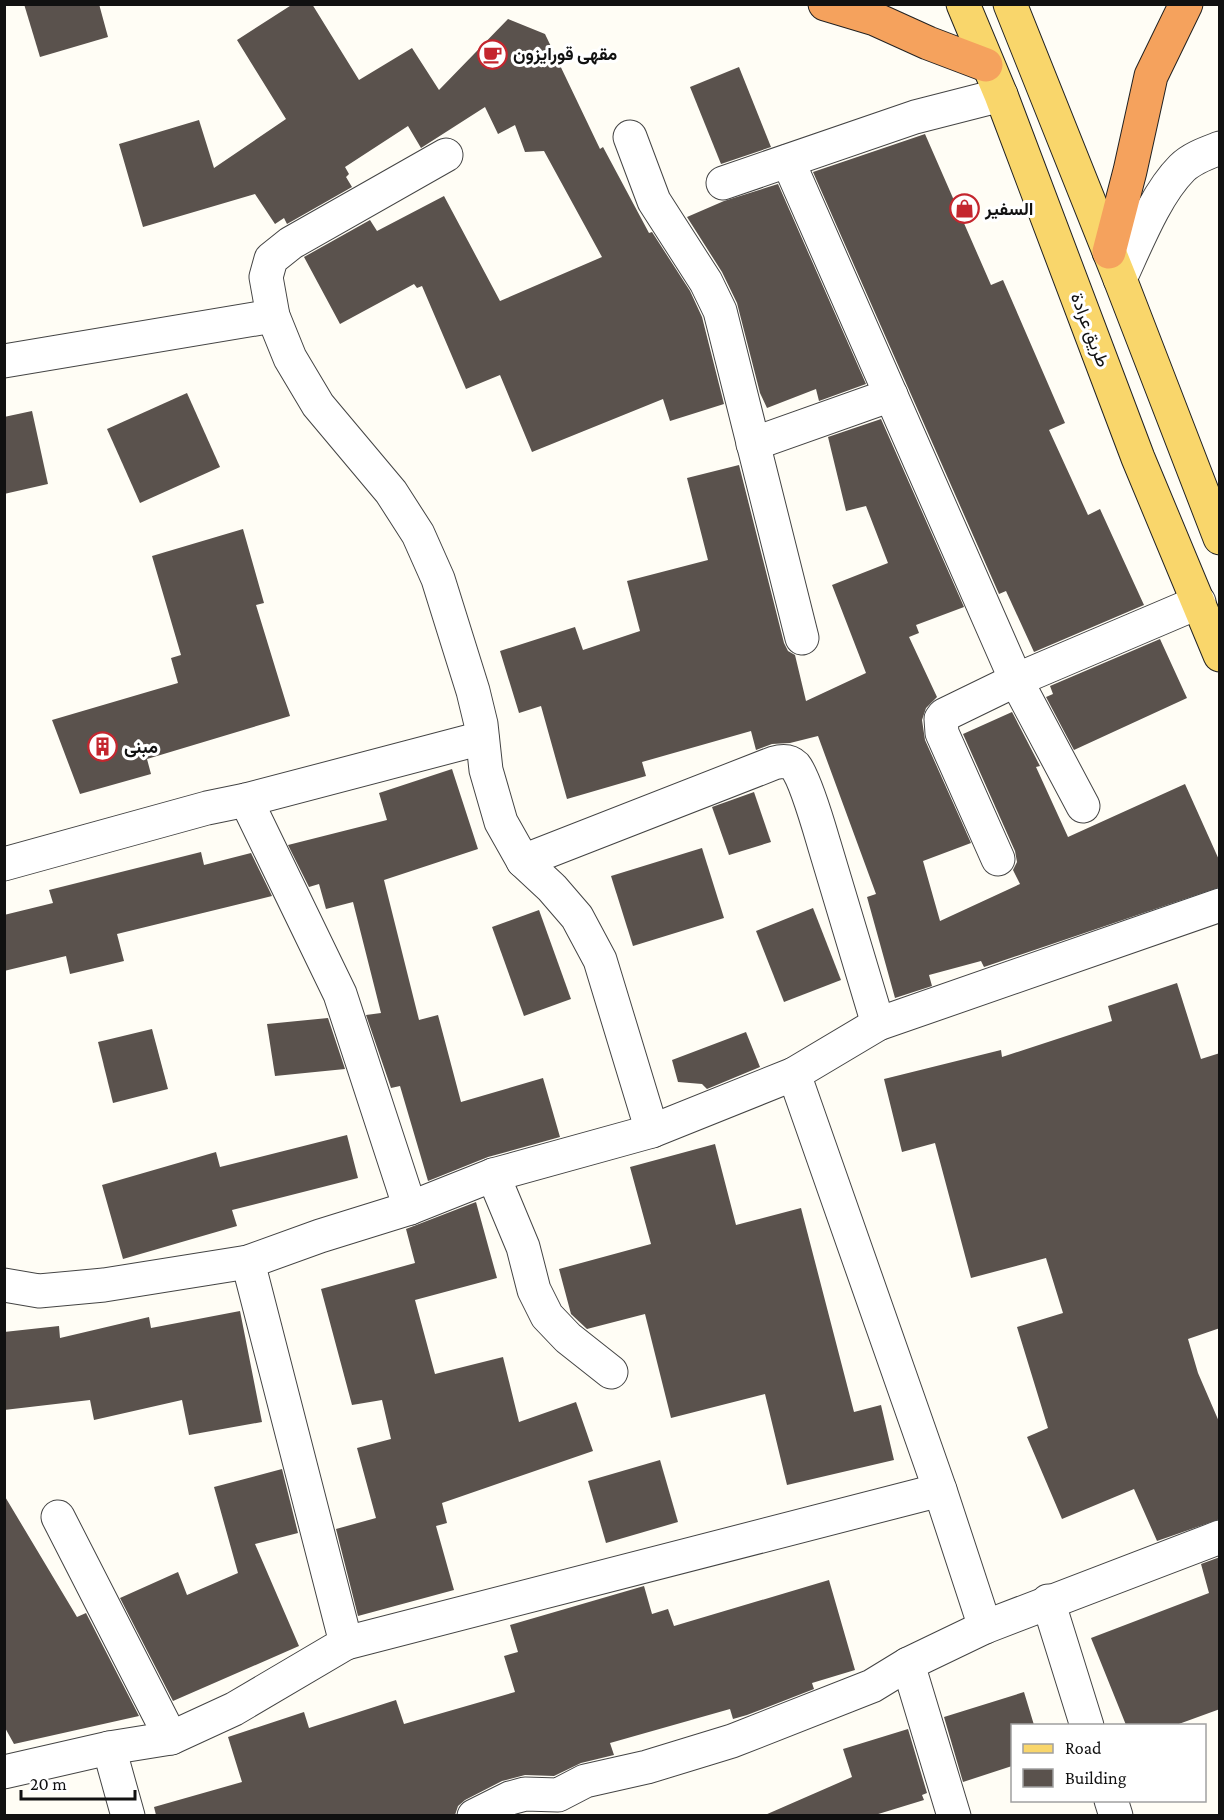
<svg xmlns="http://www.w3.org/2000/svg" width="1224" height="1820" font-family="'Crimson Pro',Vazirmatn,serif">
  <style>
    .building { fill: #5a524d }
    .lines { fill: none; stroke-linecap: round; stroke-linejoin: round }
    .street-casing { stroke: #444; stroke-width: 35 }
    .primary-casing { stroke: #222; stroke-width: 35 }
    .highway-casing { stroke: #222; stroke-width: 35 }
    .street { stroke: #fff; stroke-width: 33 }
    .primary { stroke: #f9d66b; stroke-width: 33 }
    .highway { stroke: #f5a25d; stroke-width: 33 }
    .labels { text-anchor: middle; stroke-width: 6; stroke-linejoin: round; paint-order: stroke }
    .poi-label { font-size: 18px; font-weight: bold; fill: #111; stroke: #fff; text-anchor: start }
    .street-label { font-size: 18px; fill: #111; stroke: #fff }
  </style>
  <rect width="100%" height="100%" fill="#fffdf5"/>
  <!-- building -->
  <g class="building">
    <polygon points="24,4 99,4 108,37 40,57"/>
    <polygon points="293,4 312,4 359,80 412,48 439,90 508,19 545,34 600,149 603,147 649,233 652,232 690,291 702,317 724,404 670,421 663,399 532,452 500,375 466,389 422,286 417,288 414,284 340,324 304,257 370,220 377,231 444,196 500,301 602,257 544,151 525,152 515,125 498,134 485,107 421,148 408,126 345,167 349,174 346,177 352,187 287,224 284,218 275,224 255,194 143,227 119,144 199,120 214,168 286,119 237,40"/>
    <polygon points="739,67 771,147 721,164 690,87"/>
    <polygon points="925,134 991,285 1003,280 1065,423 1049,430 1088,515 1100,509 1144,605 1034,652 1006,591 999,594 813,172"/>
    <polygon points="778,184 866,384 819,401 816,389 767,408 760,393 737,303 722,272 687,217 724,201"/>
    <polygon points="187,393 220,467 140,503 107,429"/>
    <polygon points="32,411 48,484 4,494 4,417"/>
    <polygon points="881,419 964,607 916,625 919,633 909,637 937,697 926,708 922,720 925,740 971,843 923,861 940,921 1020,884 1013,870 1017,862 1015,851 963,734 1012,712 1040,766 1036,767 1068,837 1185,784 1220,862 1220,887 984,967 981,961 929,975 932,986 895,998 867,897 876,894 818,736 790,743 772,744 756,750 751,731 642,762 646,776 567,799 541,706 519,713 500,651 575,627 583,650 640,631 627,581 708,560 687,478 739,465 784,643 788,651 795,655 806,701 866,673 832,585 888,563 866,506 846,511 828,437"/>
    <polygon points="243,529 264,603 256,605 290,716 147,759 151,774 80,794 52,720 178,683 171,658 181,655 152,556"/>
    <polygon points="1160,639 1187,698 1074,750 1046,697 1053,694 1050,686"/>
    <polygon points="452,769 478,849 384,880 419,1020 438,1015 461,1102 543,1078 560,1137 488,1157 428,1181 400,1086 391,1088 366,1015 381,1013 353,902 326,909 319,884 309,887 288,845 387,820 379,793"/>
    <polygon points="754,792 771,842 729,855 712,807"/>
    <polygon points="702,848 724,918 633,946 611,876"/>
    <polygon points="201,852 204,865 251,853 272,896 117,934 124,961 70,974 66,956 4,971 4,915 53,903 49,890"/>
    <polygon points="813,908 841,980 784,1002 756,931"/>
    <polygon points="539,910 571,999 524,1016 492,927"/>
    <polygon points="1177,983 1201,1059 1220,1053 1220,1328 1188,1339 1198,1373 1220,1424 1220,1519 1157,1541 1134,1489 1062,1519 1027,1437 1048,1428 1017,1327 1063,1313 1046,1258 971,1278 935,1143 902,1152 884,1079 1001,1050 1002,1057 1112,1021 1108,1006"/>
    <polygon points="328,1018 345,1069 275,1076 267,1024"/>
    <polygon points="152,1029 168,1089 113,1103 98,1042"/>
    <polygon points="746,1032 760,1067 707,1089 702,1084 678,1082 672,1060"/>
    <polygon points="347,1135 358,1178 232,1210 237,1226 123,1259 102,1185 216,1152 220,1167"/>
    <polygon points="715,1144 736,1225 801,1208 854,1412 881,1405 894,1460 787,1485 765,1394 671,1418 645,1314 587,1329 571,1314 559,1269 651,1244 630,1167"/>
    <polygon points="476,1202 497,1278 415,1300 435,1374 503,1357 519,1422 576,1402 593,1451 442,1503 447,1523 436,1526 454,1590 358,1616 336,1529 376,1518 357,1448 391,1439 382,1400 352,1405 321,1289 415,1263 406,1229"/>
    <polygon points="240,1311 262,1422 189,1435 182,1400 94,1420 90,1400 4,1410 4,1332 59,1326 60,1338 149,1317 151,1328"/>
    <polygon points="660,1460 678,1522 606,1543 588,1481"/>
    <polygon points="282,1469 298,1533 255,1544 299,1646 173,1701 120,1598 178,1572 187,1595 238,1573 214,1487"/>
    <polygon points="4,1495 77,1617 86,1613 139,1716 14,1744 4,1726"/>
    <polygon points="1220,1557 1220,1709 1176,1725 1126,1725 1091,1638 1209,1593 1201,1564"/>
    <polygon points="829,1580 855,1670 812,1683 814,1689 747,1715 733,1719 730,1709 610,1743 614,1755 581,1763 554,1776 525,1775 502,1781 465,1800 458,1806 455,1815 156,1815 154,1807 242,1782 228,1737 304,1712 309,1728 396,1700 404,1724 515,1692 504,1656 518,1652 510,1625 644,1586 652,1614 668,1609 674,1626"/>
    <polygon points="1024,1692 1034,1725 1012,1725 1012,1766 963,1782 944,1717"/>
    <polygon points="908,1729 927,1793 922,1795 924,1800 875,1815 765,1815 852,1777 843,1749"/>
  </g>
  <g class="lines">
    <defs>
      <g id="street">
        <polyline points="630,137 654,201 706,282 720,311 802,638"/>
        <polyline points="446,155 291,243 271,259 266,277 273,316 290,358 318,405 391,492 418,534 438,579 473,691 481,724 486,770 501,822 523,861 552,888 577,917 600,960 652,1131"/>
        <polyline points="788,161 1016,680 1083,806"/>
        <polyline points="723,183 915,117 1001,95"/>
        <path d="M1120 279C1136 245 1155 195 1182 168 1192 158 1207 153 1220 148"/>
        <polyline points="4,361 273,316"/>
        <polyline points="753,444 891,395"/>
        <polyline points="246,800 340,994 410,1208"/>
        <polyline points="998,859 942,733 941,719 944,715 1016,680 1199,602"/>
        <path d="M523 861 774 763C781 761 789 760 795 766 805 778 819 827 824 844 842 904 860 964 878 1024"/>
        <polyline points="4,864 207,808 246,800 482,738"/>
        <polyline points="794,1074 940,1490 985,1627"/>
        <polyline points="493,1175 523,1247 534,1290 547,1316 568,1338 611,1372"/>
        <polyline points="4,1285 39,1291 104,1285 248,1262 320,1236 410,1208 493,1175 652,1131 794,1074 878,1024 1220,905"/>
        <polyline points="58,1517 171,1738"/>
        <polyline points="1048,1601 1087,1726"/>
        <polyline points="346,1643 940,1490"/>
        <polyline points="908,1664 954,1816"/>
        <polyline points="109,1748 128,1816"/>
        <polyline points="4,1772 109,1748 171,1738 234,1709 346,1643 248,1262"/>
        <polyline points="1111,1800 1116,1816"/>
        <polyline points="474,1816 510,1798 525,1794 558,1795 585,1781 647,1767 732,1741 872,1686 908,1664 985,1627 1220,1537"/>
      </g>
      <g id="primary">
        <polyline points="963,4 1001,95 1138,458 1220,655"/>
        <polyline points="1010,4 1120,279 1220,538"/>
      </g>
      <g id="highway">
        <polyline points="825,4 875,19 928,43 986,65"/>
        <polyline points="1109,252 1130,171 1151,76 1186,4"/>
      </g>
    </defs>
    <!-- street casing -->
    <use href="#street" class="street-casing"/>
    <!-- primary casing -->
    <use href="#primary" class="primary-casing"/>
    <!-- highway casing -->
    <use href="#highway" class="highway-casing"/>
    <!-- street -->
    <use href="#street" class="street"/>
    <!-- primary -->
    <use href="#primary" class="primary"/>
    <!-- highway -->
    <use href="#highway" class="highway"/>
  </g>
  <!-- icons -->
  <defs>
    <symbol id="cafe-ring" viewBox="-11 -11 22 22"><circle r="9.5" fill="#fff" stroke="#c4262e" stroke-width="1.5"/><path d="M-5.5-4.5H6V0H3Q3 3.5 0 3.5H-2.5Q-5.5 3.5-5.5 0ZM3-3.2v2h1.7v-2ZM-6 4.5H4V6H-6Z" fill="#c4262e"/></symbol>
    <symbol id="shop-ring" viewBox="-11 -11 22 22"><circle r="9.5" fill="#fff" stroke="#c4262e" stroke-width="1.5"/><path d="M-5-2.5h2.3a2.7 3.5 0 0 1 5.4 0H5L5.5 6h-11ZM-1.5-2.5h3a1.5 2.3 0 0 0-3 0Z" fill="#c4262e"/></symbol>
    <symbol id="building-ring" viewBox="-11 -11 22 22"><circle r="9.5" fill="#fff" stroke="#c4262e" stroke-width="1.5"/><path d="M-4-6H4V6H1V3H-1V6H-4ZM-2.5-4.3h1.7v1.8h-1.7ZM.8-4.3h1.7v1.8H.8ZM-2.5-1h1.7V.8h-1.7ZM.8-1h1.7V.8H.8Z" fill="#c4262e"/></symbol>
  </defs>
  <g fill-rule="evenodd">
    <use href="#cafe-ring" x="476" y="38" width="33" height="33"/>
    <use href="#shop-ring" x="948" y="192" width="33" height="33"/>
    <use href="#building-ring" x="86" y="730" width="33" height="33"/>
  </g>
  <g class="labels">
    <!-- poi labels -->
    <g class="poi-label">
      <text x="513" y="60">مقهى قورايزون</text>
      <text x="985" y="215">السفير</text>
      <text x="124" y="753">مبنى</text>
    </g>
    <!-- street labels -->
    <g class="street-label">
      <text transform="translate(1090 330) rotate(69)" y="6">طريق عرادة</text>
    </g>
  </g>
  <!-- border -->
  <rect width="1224" height="1820" fill="none" stroke="#111111" stroke-width="12"/>
  <!-- legend -->
  <rect x="1011" y="1724" width="195" height="78" fill="#ffffff" stroke="#a0a0a0" stroke-width="1.5"/>
  <rect x="1023" y="1744" width="30" height="9" fill="#f9d66b" stroke="#a0a0a0" stroke-width="1.5"/>
  <text x="1065" y="1754" font-size="18" fill="#111111">Road</text>
  <rect x="1023" y="1769" width="30" height="18" fill="#5a524d" stroke="#a0a0a0" stroke-width="1.5"/>
  <text x="1065" y="1784" font-size="18" fill="#111111">Building</text>
  <!-- scale -->
  <path d="M21 1790v9h114v-9" fill="none" stroke="#111111" stroke-width="3"/>
  <text x="30" y="1790" font-size="18" fill="#111111" stroke="#ffffff" stroke-width="4.5" paint-order="stroke">20 m</text>
</svg>
